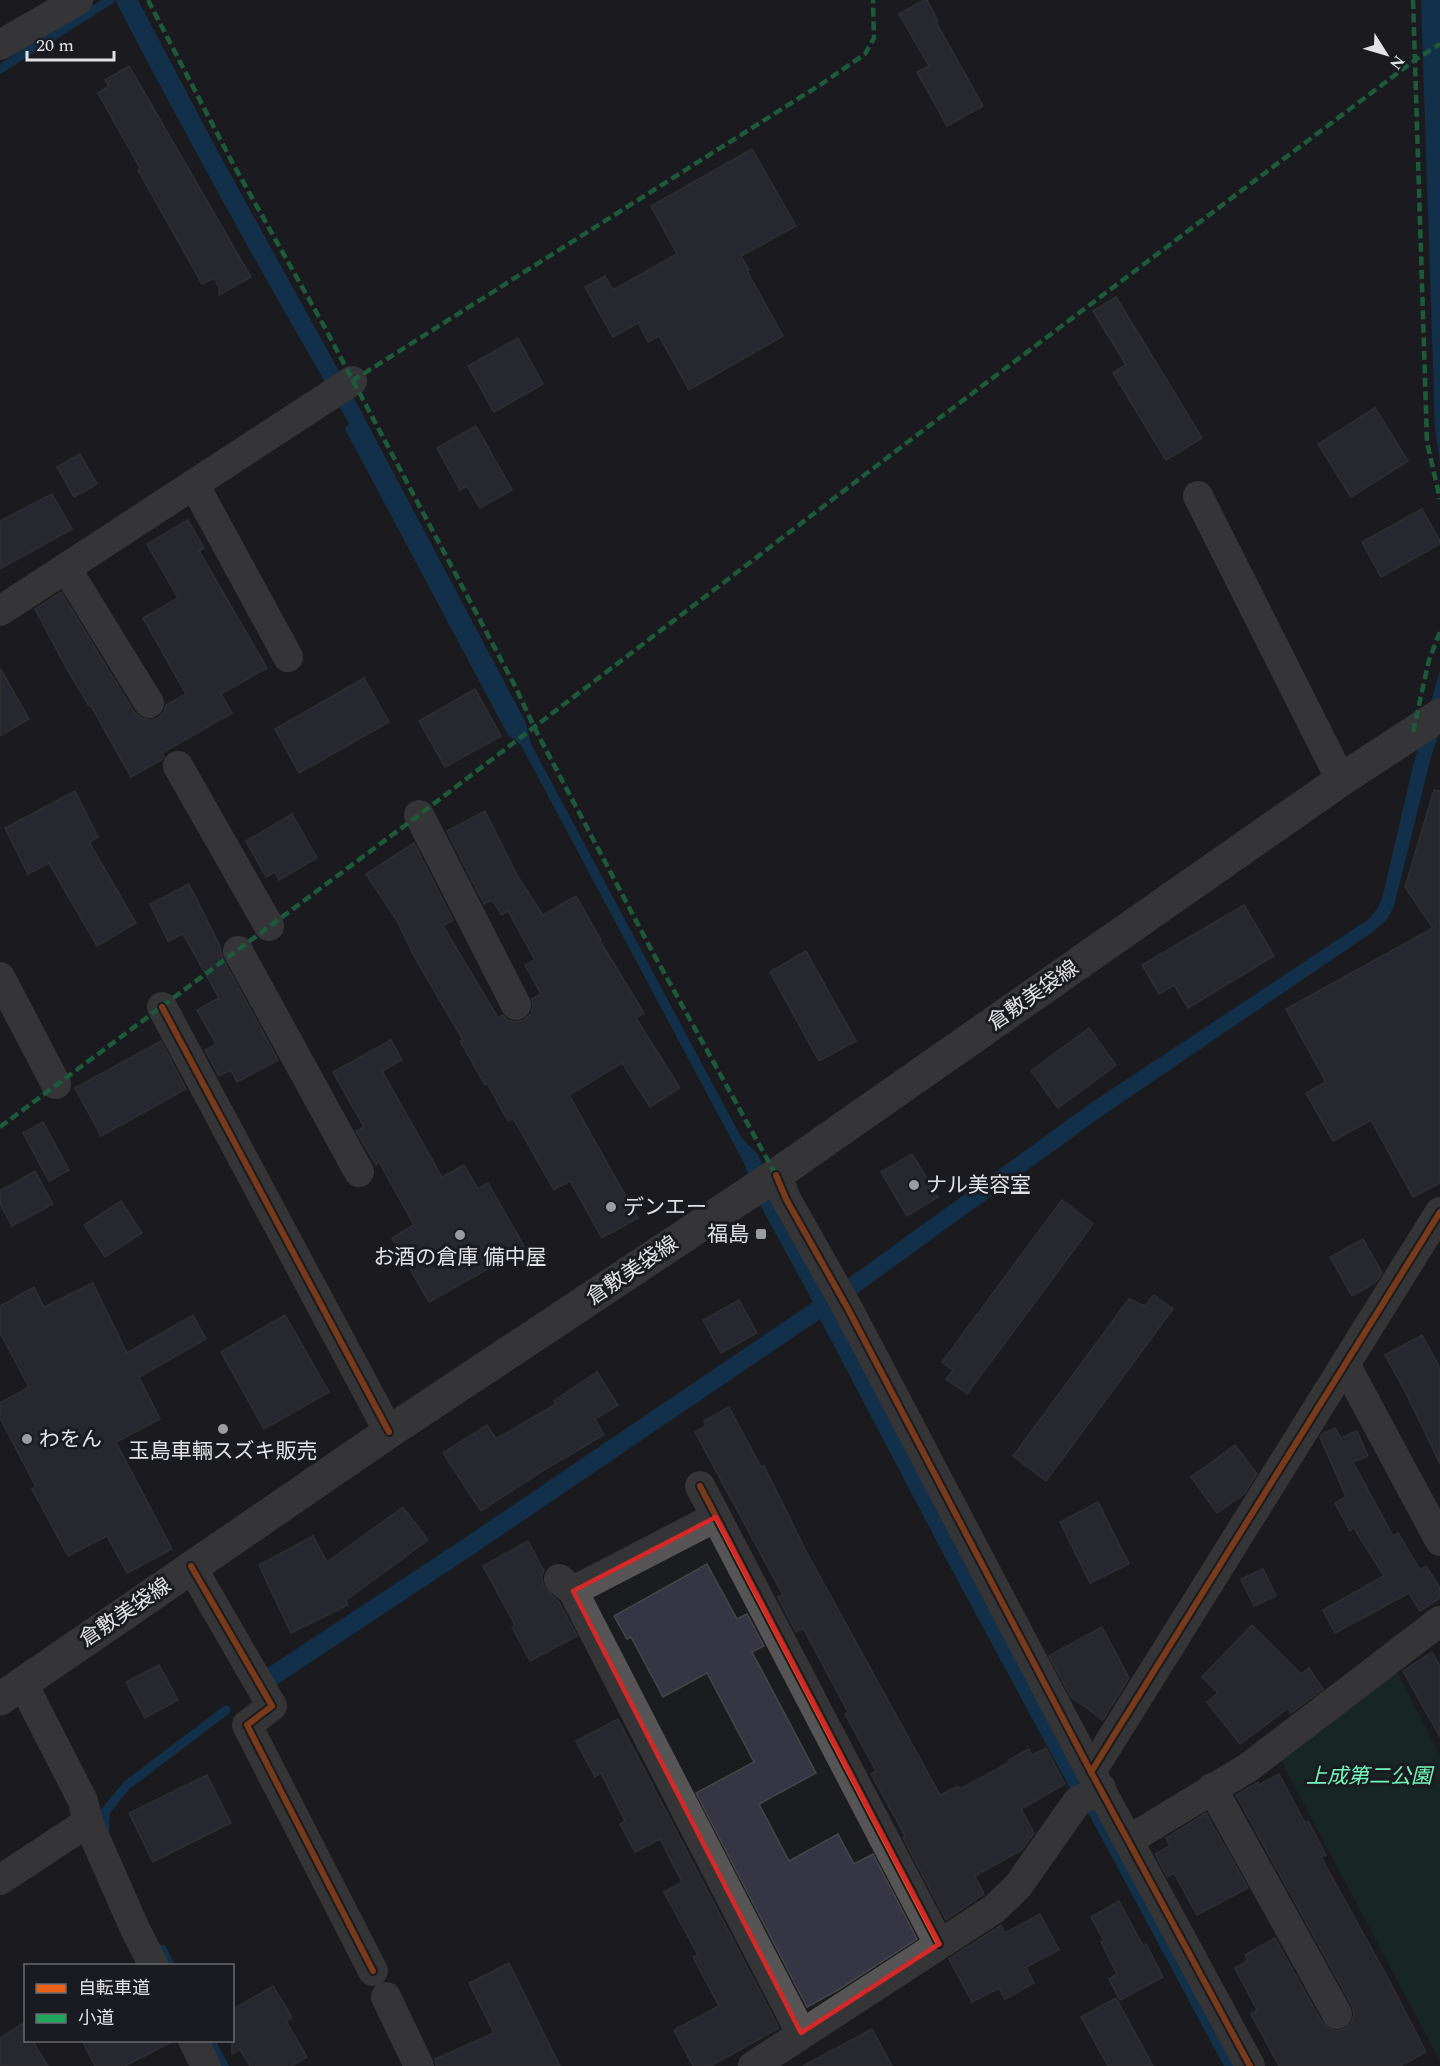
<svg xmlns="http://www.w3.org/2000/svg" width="1440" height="2066" font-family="Spectral,'Noto Sans JP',serif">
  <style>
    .green { fill: #123326 }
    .water { fill: #0b497f }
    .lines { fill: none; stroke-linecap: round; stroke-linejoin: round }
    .stream { stroke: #0b497f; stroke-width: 9 }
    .building { fill: #353543; stroke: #464649; stroke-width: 1.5 }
    .minor { stroke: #565454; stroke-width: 30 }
    .primary { stroke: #565555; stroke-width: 33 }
    .quiet { stroke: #20a55d; stroke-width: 4.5; stroke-dasharray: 9 4.5; stroke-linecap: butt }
    .cycleway-casing { stroke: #1a1b20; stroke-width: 10 }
    .cycleway { stroke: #ea6118; stroke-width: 6 }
    .marked { fill: none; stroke: #d62828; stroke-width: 4.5; stroke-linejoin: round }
    .poi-dot { fill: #9c9da0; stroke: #1a1b20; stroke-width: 2 }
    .labels { text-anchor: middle; stroke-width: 6; stroke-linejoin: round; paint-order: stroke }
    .street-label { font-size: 21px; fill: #e2e2e6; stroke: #1a1b20 }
    .poi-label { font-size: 21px; fill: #e2e2e6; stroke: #1a1b20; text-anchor: start }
    .park-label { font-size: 21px; font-style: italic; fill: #71f8bc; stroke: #1a1b20 }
  </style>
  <rect width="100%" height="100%" fill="#1b1c1f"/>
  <!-- green -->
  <polygon class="green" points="1396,1670 1440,1755 1440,2061 1278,1755"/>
  <!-- water -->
  <g class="water">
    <path d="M115 0H138L217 150 357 404 525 721 531 744 741 1137 758 1155 780 1204 842 1283 1091 1103 1369 919 1378 908 1383 895 1413 766 1440 670V730L1431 757 1394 906 1388 918 1374 931 1099 1118 852 1297 1083 1777 1072 1792 945 1557 820 1319 474 1554 276 1685 266 1669 463 1539 813 1302 764 1212 744 1163 521 745 508 735 345 429 349 423C267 284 190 143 115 0Z"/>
    <polygon points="1421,0 1440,0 1440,463 1435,428"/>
  </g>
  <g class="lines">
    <!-- stream -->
    <g class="stream">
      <polyline points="0,69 110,0"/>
      <polyline points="1087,1801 1229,2066"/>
      <polyline points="105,1835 105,1812 126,1786 226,1710"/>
      <polyline points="162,1949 170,1966"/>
      <polyline points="210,2040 224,2066"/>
    </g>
  </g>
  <!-- building -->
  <g class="building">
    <polygon points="924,0 927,0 938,21 936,22 983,106 947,126 917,72 929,66 899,14"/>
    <polygon points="129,66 251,277 219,295 219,287 214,278 202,284 138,170 140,168 98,93 109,86 105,80"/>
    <polygon points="752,149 796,226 741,256 749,270 747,271 783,336 689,390 659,336 648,342 638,323 613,337 585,287 605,276 613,290 677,254 651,206"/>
    <polygon points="1116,297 1202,438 1166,460 1113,373 1126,365 1093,311"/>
    <polygon points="518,338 543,384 494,412 468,366"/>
    <polygon points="1375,408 1408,461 1351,497 1318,444"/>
    <polygon points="476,426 512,490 480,508 467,486 460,490 437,448"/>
    <polygon points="80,454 97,484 74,497 57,467"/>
    <polygon points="52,494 72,529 0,569 0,521"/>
    <polygon points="1422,509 1440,541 1440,544 1381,577 1362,542"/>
    <polygon points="188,520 204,548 199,551 267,668 221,694 232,713 162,753 164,756 163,759 131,777 91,706 89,706 68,671 35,609 61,592 134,712 141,718 150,720 158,718 164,712 166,705 186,694 143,618 178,598 147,544"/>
    <polygon points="0,668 29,719 0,736"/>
    <polygon points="364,678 389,722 299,773 275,729"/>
    <polygon points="475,689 501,736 445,767 419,721"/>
    <polygon points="1434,790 1440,791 1440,1183 1413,1197 1371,1120 1333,1141 1306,1093 1326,1082 1286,1009 1433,928 1405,887"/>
    <polygon points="75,791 98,837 89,842 136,923 97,946 49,863 28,874 5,828"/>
    <polygon points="485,811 518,877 543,915 576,896 601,940 600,941 644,1013 636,1018 680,1088 650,1107 622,1063 569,1095 638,1218 602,1238 570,1181 554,1190 513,1118 508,1121 487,1083 485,1085 460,1041 463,1040 415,958 396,919 366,874 414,843 453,920 443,926 498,1018 503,1015 507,1020 515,1022 524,1020 531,1014 533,1006 532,999 541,994 525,965 535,960 508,911 502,915 492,900 484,904 447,831"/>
    <polygon points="292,814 317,858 279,880 275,872 266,877 246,841"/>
    <polygon points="189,884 219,944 223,959 278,1060 237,1082 231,1070 219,1076 205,1050 216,1044 197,1010 219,998 183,934 168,941 150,904"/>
    <polygon points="1244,905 1274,956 1188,1008 1174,985 1159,994 1142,965"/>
    <polygon points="806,951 856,1041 819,1061 770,972"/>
    <polygon points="1089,1028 1116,1065 1058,1108 1031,1071"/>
    <polygon points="391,1040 402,1060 382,1071 442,1177 464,1165 478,1189 488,1183 525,1248 429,1302 392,1238 414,1225 379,1162 376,1165 356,1131 364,1127 333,1072"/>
    <polygon points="161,1041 186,1089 101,1136 75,1088"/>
    <polygon points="43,1122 69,1170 49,1181 23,1133"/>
    <polygon points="912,1154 938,1197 907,1216 881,1172"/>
    <polygon points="35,1171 53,1204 12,1226 0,1204 0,1191"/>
    <polygon points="1062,1200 1093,1224 967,1394 946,1379 953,1370 942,1362"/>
    <polygon points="121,1201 142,1233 105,1257 84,1225"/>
    <polygon points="1363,1239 1382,1273 1375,1283 1352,1296 1330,1257"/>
    <polygon points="93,1283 127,1353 193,1315 206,1339 139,1377 160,1419 116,1442 172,1549 127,1573 107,1536 68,1556 32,1489 36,1487 0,1418 0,1403 29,1387 0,1333 0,1306 34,1287 44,1307"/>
    <polygon points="1154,1295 1173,1309 1046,1481 1013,1456 1129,1299 1145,1306"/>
    <polygon points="739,1300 757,1333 721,1353 703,1320"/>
    <polygon points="285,1315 329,1392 264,1429 221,1352"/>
    <polygon points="1422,1335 1440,1368 1440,1464 1406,1393 1385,1355"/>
    <polygon points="597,1372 618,1405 595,1419 604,1435 542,1471 481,1511 443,1453 487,1425 496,1439 556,1404 554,1401"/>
    <polygon points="729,1407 761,1467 764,1466 807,1553 940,1795 958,1786 960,1789 1010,1762 1009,1760 1029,1749 1032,1755 1046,1748 1065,1784 1021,1809 1034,1833 1022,1850 975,1876 984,1894 946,1920 903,1838 905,1836 871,1774 876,1771 845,1714 848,1712 803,1628 796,1632 778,1597 783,1595 695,1432 706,1426 704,1421"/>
    <polygon points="1335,1428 1341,1438 1357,1431 1368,1456 1353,1462 1393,1536 1398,1533 1420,1570 1426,1566 1440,1588 1440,1598 1420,1611 1409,1593 1335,1633 1323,1610 1384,1576 1354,1528 1350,1531 1335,1503 1346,1497 1320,1437 1322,1434"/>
    <polygon points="1235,1445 1257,1474 1244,1494 1217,1513 1191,1477"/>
    <polygon points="1098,1502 1129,1564 1090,1583 1060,1522"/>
    <polygon points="403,1507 428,1540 346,1600 348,1605 291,1633 259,1565 313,1536 327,1562"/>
    <polygon points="528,1541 544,1571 542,1576 543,1585 559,1602 577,1636 530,1661 512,1627 515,1625 483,1566"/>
    <polygon points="707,1564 737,1619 747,1614 764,1646 752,1652 816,1773 759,1804 789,1861 838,1834 854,1864 873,1854 917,1939 838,1990 807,2007 696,1793 754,1762 707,1673 663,1697 631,1637 627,1639 614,1616"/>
    <polygon points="1263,1569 1276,1596 1254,1606 1241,1579"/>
    <polygon points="1252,1625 1301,1674 1309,1668 1323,1689 1291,1713 1288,1708 1240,1744 1207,1702 1218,1693 1202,1677"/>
    <polygon points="1102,1627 1129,1678 1103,1720 1071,1697 1049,1656"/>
    <polygon points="1432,1652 1440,1666 1440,1737 1403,1671"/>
    <polygon points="159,1665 178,1700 145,1718 126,1682"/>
    <polygon points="618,1719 779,2028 711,2066 693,2066 674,2030 719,2006 693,1957 698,1955 664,1892 682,1882 660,1839 635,1852 620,1824 625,1821 601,1773 595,1777 576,1741"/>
    <polygon points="1279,1774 1305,1823 1308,1821 1326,1855 1321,1857 1390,1982 1426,2052 1400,2066 1279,2066 1251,2014 1257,2010 1235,1968 1248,1961 1245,1955 1275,1938 1322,2022 1328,2028 1336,2031 1345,2029 1351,2023 1354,2015 1352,2006 1237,1797 1236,1795 1258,1782 1259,1785"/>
    <polygon points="207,1775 231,1823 153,1862 129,1813"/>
    <polygon points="1206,1813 1248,1888 1197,1915 1174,1873 1167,1877 1155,1854 1170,1846 1166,1838"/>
    <polygon points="1119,1901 1143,1946 1146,1944 1163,1977 1120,2000 1109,1979 1117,1974 1101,1942 1104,1941 1091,1917"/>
    <polygon points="1040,1914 1059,1950 1026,1967 1034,1983 1005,1999 999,1988 972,2002 949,1959 1001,1925 1004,1932 1007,1932"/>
    <polygon points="509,1963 560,2066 436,2066 435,2059 494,2033 469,1983"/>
    <polygon points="273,1986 292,2017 286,2021 307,2057 291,2066 250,2066 240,2049 232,2054 232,2010"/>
    <polygon points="1116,1998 1153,2066 1108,2066 1081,2017"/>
    <polygon points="22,2024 26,2030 26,2040 32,2040 48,2066 0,2066 0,2038"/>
    <polygon points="872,2029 892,2066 803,2066"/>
    <polygon points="82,2040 175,2040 125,2066 95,2066"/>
  </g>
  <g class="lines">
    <!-- minor -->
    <g class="minor">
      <polyline points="0,45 78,0"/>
      <polyline points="194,484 288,657"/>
      <polyline points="1198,496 1341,780"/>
      <polyline points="66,568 149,703"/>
      <polyline points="0,611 352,381"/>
      <polyline points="178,766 269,926"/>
      <polyline points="419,815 516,1005"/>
      <polyline points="238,951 359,1172"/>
      <polyline points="0,977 56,1084"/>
      <polyline points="162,1007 389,1432"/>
      <polyline points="776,1175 786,1199 848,1309 1091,1772 1250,2066"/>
      <polyline points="1345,1364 1440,1541"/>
      <polyline points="700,1486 939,1944"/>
      <polyline points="191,1566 272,1706 247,1725 373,1971"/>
      <polyline points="559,1579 573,1591 716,1517"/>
      <polyline points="573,1591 801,2033"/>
      <polyline points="22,1682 83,1801 88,1822 135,1929 154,1966"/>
      <polyline points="1091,1772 1440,1212"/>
      <polyline points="1212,1788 1337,2014"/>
      <polyline points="1129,1840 1249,1767 1440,1621"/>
      <polyline points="0,1880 88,1822"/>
      <polyline points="386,1997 419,2066"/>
      <polyline points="193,2040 206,2066"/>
      <polyline points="753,2066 994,1909 1018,1886 1077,1802 1101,1788"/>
    </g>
    <!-- primary -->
    <polyline class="primary" points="0,1699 389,1432 776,1175 1341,780 1440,715"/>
    <!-- quiet -->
    <g class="quiet">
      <polyline points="148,0 232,162 324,326 515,686 534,727 652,951 776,1175"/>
      <polyline points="1413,0 1427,442 1440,499"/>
      <polyline points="352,381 823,83 865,54 874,38 873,0"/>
      <polyline points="1413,732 1429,660 1440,632"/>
      <polyline points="0,1127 419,815 913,438 1415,60 1440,44"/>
    </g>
    <defs>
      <g id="cycleway">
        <polyline points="162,1007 389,1432"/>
        <polyline points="776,1175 786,1199 848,1309 1091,1772 1250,2066"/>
        <polyline points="700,1486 939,1944"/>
        <polyline points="191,1566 272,1706 247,1725 373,1971"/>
        <polyline points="1091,1772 1440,1212"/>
      </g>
    </defs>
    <!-- cycleway casing -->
    <use href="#cycleway" class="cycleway-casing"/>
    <!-- cycleway -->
    <use href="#cycleway" class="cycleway"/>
  </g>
  <!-- marked area -->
  <path d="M0 0H1440V2066H0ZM716 1517 939 1944 801 2033 573 1591Z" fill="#1b1c1f" fill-opacity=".55" fill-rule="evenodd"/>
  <path class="marked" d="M716 1517 939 1944 801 2033 573 1591Z"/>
  <!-- markers -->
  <g class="poi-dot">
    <circle cx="914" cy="1185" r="6"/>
    <circle cx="611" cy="1207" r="6"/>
    <rect x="755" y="1228" width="12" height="12" rx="3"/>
    <circle cx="460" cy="1235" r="6"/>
    <circle cx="223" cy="1429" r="6"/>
    <circle cx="27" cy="1439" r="6"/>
  </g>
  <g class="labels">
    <!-- street labels -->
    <g class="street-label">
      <text transform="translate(1033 995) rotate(-35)" y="7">倉敷美袋線</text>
      <text transform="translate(632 1270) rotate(-34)" y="7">倉敷美袋線</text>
      <text transform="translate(125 1612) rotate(-34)" y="7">倉敷美袋線</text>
    </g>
    <!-- poi labels -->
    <g class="poi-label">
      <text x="926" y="1192">ナル美容室</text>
      <text x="623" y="1214">デンエー</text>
      <text x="749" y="1241" text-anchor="end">福島</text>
      <text x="460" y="1264" text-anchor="middle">お酒の倉庫 備中屋</text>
      <text x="39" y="1446">わをん</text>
      <text x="223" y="1458" text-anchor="middle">玉島車輛スズキ販売</text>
    </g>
    <!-- park labels -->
    <g class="park-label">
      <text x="1369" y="1783">上成第二公園</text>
    </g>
  </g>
  <!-- legend -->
  <rect x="24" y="1964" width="210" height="78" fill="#1a1b20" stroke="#6a6b6f" stroke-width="1.5"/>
  <rect x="36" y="1984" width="30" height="9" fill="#ea6118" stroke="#6a6b6f" stroke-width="1.5"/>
  <text x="78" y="1994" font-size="18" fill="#e2e2e6">自転車道</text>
  <rect x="36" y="2014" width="30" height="9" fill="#20a55d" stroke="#6a6b6f" stroke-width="1.5"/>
  <text x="78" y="2024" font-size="18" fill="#e2e2e6">小道</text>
  <!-- north arrow -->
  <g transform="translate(1386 54) rotate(127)" stroke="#1a1b20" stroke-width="4.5" paint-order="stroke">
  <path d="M0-4.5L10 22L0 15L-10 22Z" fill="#e2e2e6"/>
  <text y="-9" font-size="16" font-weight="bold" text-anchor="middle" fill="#e2e2e6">N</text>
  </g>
  <!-- scale -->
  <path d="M27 51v9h87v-9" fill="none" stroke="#e2e2e6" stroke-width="3"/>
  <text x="36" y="51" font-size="18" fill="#e2e2e6" stroke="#1a1b20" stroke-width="4.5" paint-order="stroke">20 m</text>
</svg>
